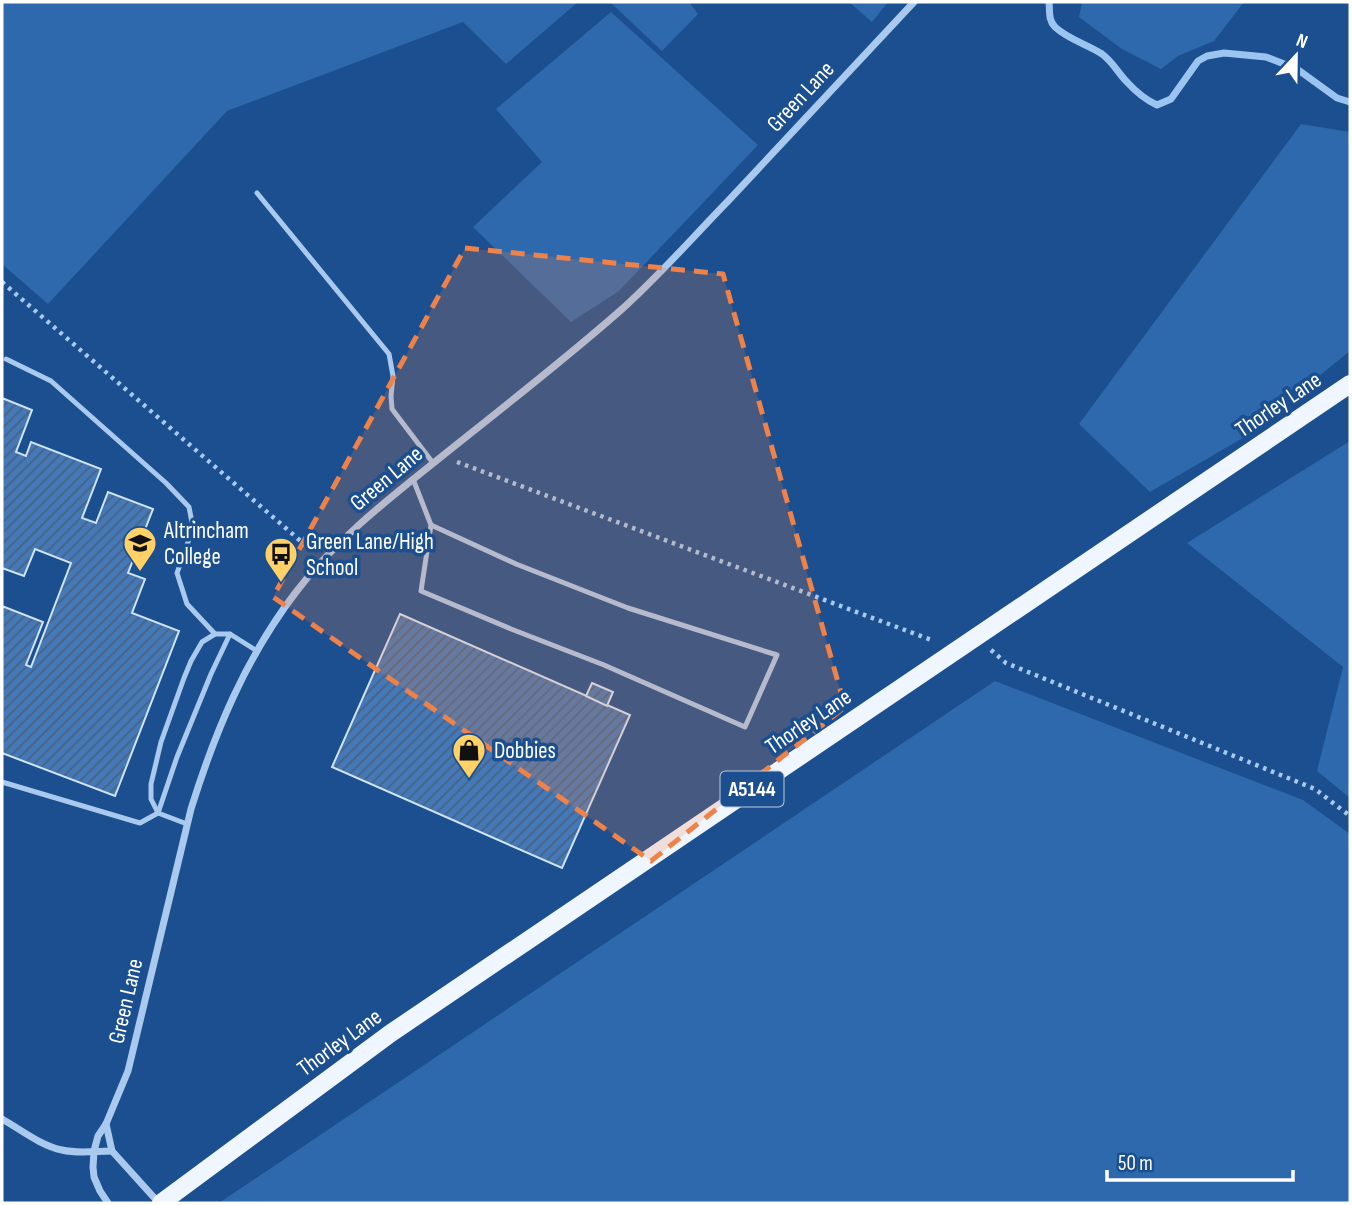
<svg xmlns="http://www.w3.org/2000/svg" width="1352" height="1205" font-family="'Sofia Sans Condensed',sans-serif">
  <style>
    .grass { fill: #2e69ad }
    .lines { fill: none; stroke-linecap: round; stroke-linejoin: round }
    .stream { stroke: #9cc4f0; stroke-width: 7 }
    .building { fill: url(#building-hatch); stroke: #cfe3fa; stroke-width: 2 }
    .path { stroke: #a9c9ee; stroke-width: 4.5; stroke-dasharray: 3.5 5; stroke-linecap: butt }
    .service { stroke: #a9c9ee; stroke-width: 5 }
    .minor { stroke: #a9c9ee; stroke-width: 7 }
    .primary { stroke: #f0f6ff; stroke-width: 18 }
    .marked { fill: #ee8249; fill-opacity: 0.2; stroke: #ee8249; stroke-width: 5; stroke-dasharray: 14 9; stroke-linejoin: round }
    .labels { text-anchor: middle; stroke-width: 7; stroke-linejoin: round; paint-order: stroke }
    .shield { fill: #1b4f8f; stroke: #bbcadd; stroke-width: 2 }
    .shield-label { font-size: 21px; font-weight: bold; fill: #fff }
    .street-label { font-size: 23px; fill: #fff; stroke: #1b4f8f }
    .poi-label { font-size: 23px; fill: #fff; stroke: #1b4f8f; text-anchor: start }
  </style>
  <defs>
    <pattern id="building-hatch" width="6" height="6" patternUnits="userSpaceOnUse" patternTransform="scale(1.75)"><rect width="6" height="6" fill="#4478b7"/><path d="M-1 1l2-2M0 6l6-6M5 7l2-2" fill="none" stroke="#486282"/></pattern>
  </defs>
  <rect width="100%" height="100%" fill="#1b4f8f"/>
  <!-- grass -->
  <g class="grass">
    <polygon points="2,2 578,2 506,64 463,22 227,111 48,304 2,264"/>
    <polygon points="610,2 689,2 698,14 662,51"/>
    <polygon points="849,2 888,2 872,22"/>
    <polygon points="1082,2 1244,2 1214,41 1178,56 1161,69 1122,49 1079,17"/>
    <polygon points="611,12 758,145 619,291 571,322 473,227 542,162 496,109"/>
    <polygon points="1301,124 1350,132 1350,351 1241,439 1150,492 1079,424"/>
    <polygon points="1350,441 1350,798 1317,771 1343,667 1187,543"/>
    <polygon points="995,681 1303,800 1350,834 1350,1203 219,1203"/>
  </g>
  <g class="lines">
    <!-- stream -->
    <path class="stream" d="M1049 2C1050 11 1048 20 1055 27 1069 40 1087 44 1102 54 1113 62 1118 73 1127 82 1136 92 1146 100 1157 105L1171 99 1198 61 1207 56 1224 53 1266 57 1297 69 1337 98 1350 102"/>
  </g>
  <!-- building -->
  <g class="building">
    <polygon points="2,398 32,410 16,452 26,456 31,442 101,469 82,518 96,523 108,492 153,509 128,573 145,579 132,613 179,631 115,796 2,753 2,606 43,622 26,665 31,667 71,563 35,549 24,576 2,568"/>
    <polygon points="400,614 630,715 562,868 332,767"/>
    <polygon points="592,683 613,692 607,706 586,696"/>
  </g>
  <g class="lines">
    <!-- path -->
    <g class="path">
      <polyline points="2,282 311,550"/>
      <polyline points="457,462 934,641"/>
      <polyline points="991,650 1006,663 1315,789 1350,816"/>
    </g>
    <!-- service -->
    <g class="service">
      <polyline points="257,193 389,354 393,376 391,396 392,409 433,463"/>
      <polyline points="6,359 51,381 166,483 189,507 193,528 177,573 187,604 215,634"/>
      <polyline points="413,479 431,525"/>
      <polygon points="431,525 516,564 628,608 777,655 745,727 604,665 511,629 421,591"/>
      <polyline points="2,782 140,823 158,813 177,757 211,674 230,634"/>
      <polyline points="187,824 158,813 151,799 151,784 161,742 184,678 191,661 202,642 215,634 230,634 257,651"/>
    </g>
    <!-- minor -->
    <g class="minor">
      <path d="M2 1119C20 1129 41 1146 62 1150 78 1154 96 1151 112 1151"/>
      <polyline points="106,1124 112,1151 159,1203"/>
      <path d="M108 1203 100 1191 94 1177 93 1167 94 1151 98 1136 106 1124 128 1071 191 809C215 732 246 657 296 592 336 539 390 498 441 457 501 409 563 361 621 310 659 276 693 237 729 200 791 134 853 68 914 2"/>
    </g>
    <!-- primary -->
    <polyline class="primary" points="161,1203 391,1033 1350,384"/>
  </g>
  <!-- marked area -->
  <path class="marked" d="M465 248 723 274 845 707 651 861 273 597Z"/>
  <!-- icons -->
  <defs>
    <symbol id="school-pin" viewBox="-11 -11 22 30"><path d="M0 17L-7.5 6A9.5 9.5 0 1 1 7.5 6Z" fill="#ffd166" stroke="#1b4f8f"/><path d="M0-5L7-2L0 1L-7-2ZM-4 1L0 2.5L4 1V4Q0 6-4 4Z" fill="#111"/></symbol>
    <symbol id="bus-pin" viewBox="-11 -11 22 30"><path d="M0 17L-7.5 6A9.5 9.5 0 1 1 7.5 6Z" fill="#ffd166" stroke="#1b4f8f"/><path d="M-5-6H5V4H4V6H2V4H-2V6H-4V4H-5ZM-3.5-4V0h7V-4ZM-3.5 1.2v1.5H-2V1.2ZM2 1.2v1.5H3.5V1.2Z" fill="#111"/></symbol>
    <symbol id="shop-pin" viewBox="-11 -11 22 30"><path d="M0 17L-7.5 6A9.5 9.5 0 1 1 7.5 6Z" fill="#ffd166" stroke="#1b4f8f"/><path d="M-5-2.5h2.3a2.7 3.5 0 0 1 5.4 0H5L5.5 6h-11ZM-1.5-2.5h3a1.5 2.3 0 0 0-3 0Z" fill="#111"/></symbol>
  </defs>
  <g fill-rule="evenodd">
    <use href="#school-pin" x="121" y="524" width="38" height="52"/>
    <use href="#bus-pin" x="262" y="535" width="38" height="52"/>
    <use href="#shop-pin" x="450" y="731" width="38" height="52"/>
  </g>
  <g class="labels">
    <!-- shield labels -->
    <rect class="shield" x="720.5" y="771.5" width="63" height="35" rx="5"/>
    <g class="shield-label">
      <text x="752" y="796">A5144</text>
    </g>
    <!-- street labels -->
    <g class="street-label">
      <text transform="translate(800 96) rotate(-47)" y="8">Green Lane</text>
      <text transform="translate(1278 404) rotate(-34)" y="8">Thorley Lane</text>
      <text transform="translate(386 478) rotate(-40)" y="8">Green Lane</text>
      <text transform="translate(808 721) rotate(-34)" y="8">Thorley Lane</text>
      <text transform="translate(125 1001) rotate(-77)" y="8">Green Lane</text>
      <text transform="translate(339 1042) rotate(-36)" y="8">Thorley Lane</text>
    </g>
    <!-- poi labels -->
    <g class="poi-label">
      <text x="164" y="538">Altrincham<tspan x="164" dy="26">College</tspan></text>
      <text x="306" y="549">Green Lane/High<tspan x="306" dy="26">School</tspan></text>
      <text x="494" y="758">Dobbies</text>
    </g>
  </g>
  <!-- border -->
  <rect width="1352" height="1205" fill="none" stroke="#ffffff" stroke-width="7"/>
  <!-- north arrow -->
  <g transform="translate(1296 56) rotate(22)" stroke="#1b4f8f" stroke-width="5" paint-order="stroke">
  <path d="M0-5L12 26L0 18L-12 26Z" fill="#ffffff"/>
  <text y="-10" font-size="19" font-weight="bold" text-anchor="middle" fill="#ffffff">N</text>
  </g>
  <!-- scale -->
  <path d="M1107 1170v10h186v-10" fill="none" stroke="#ffffff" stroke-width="3.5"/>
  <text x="1118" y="1170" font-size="21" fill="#ffffff" stroke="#1b4f8f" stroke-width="5" paint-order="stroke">50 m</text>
</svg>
